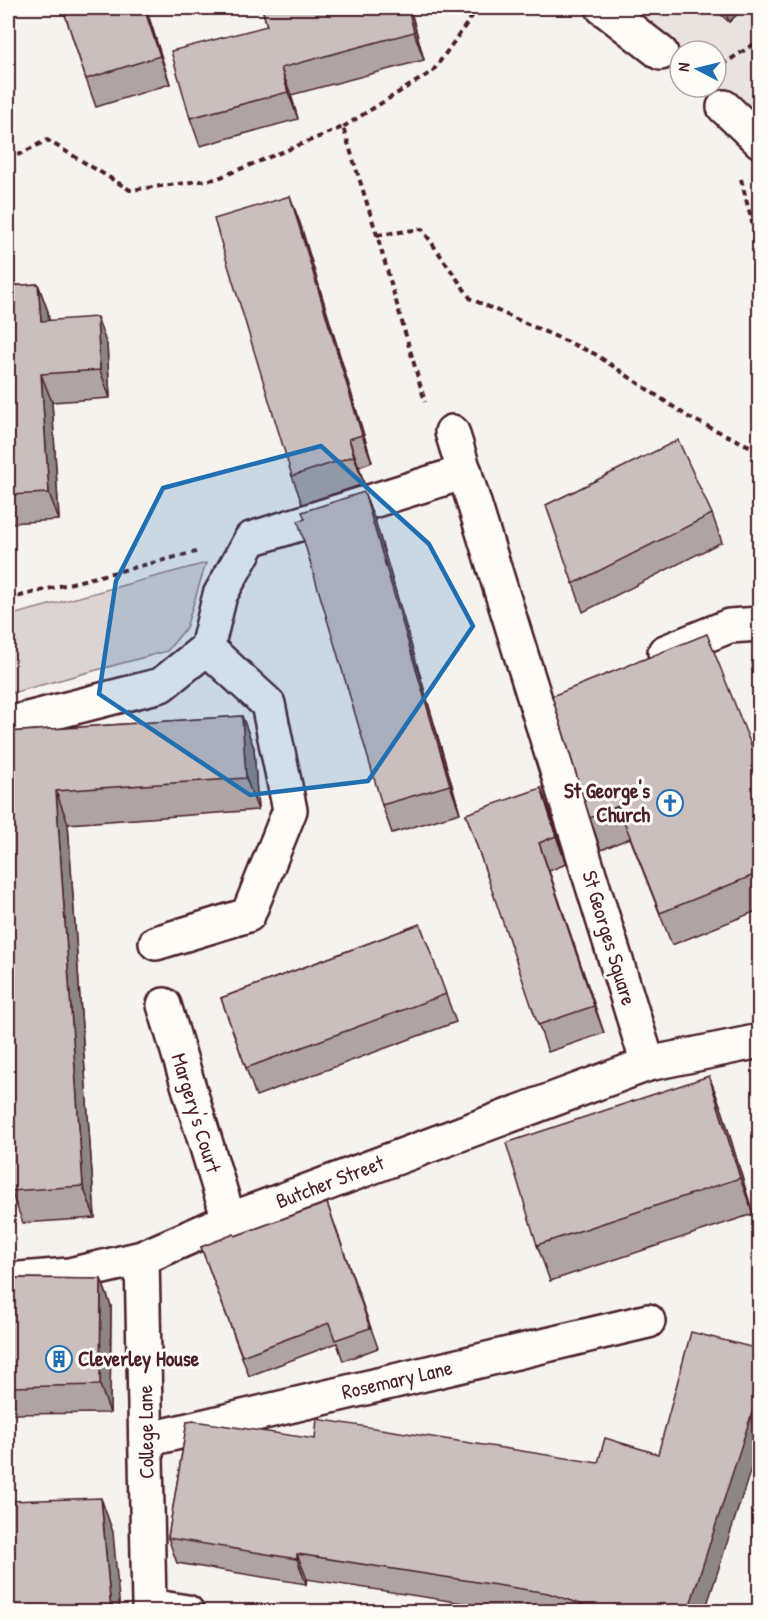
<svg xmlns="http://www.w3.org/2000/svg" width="767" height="1619" font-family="'Patrick Hand',sans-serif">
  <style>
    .built { fill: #e9e3e0 }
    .green { fill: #dcd4d2; stroke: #937a7e; stroke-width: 1.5 }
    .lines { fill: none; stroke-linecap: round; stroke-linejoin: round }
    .minor-casing { stroke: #4a1f2b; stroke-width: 38 }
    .path { stroke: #4a1f2b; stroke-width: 4; stroke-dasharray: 6 4.5; stroke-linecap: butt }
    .minor { stroke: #fdfcf7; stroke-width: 33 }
    .wall { fill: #afa4a3; stroke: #4a1f2b; stroke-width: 1.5 }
    .shaded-wall { fill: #8e8685; stroke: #4a1f2b; stroke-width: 1.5 }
    .building { fill: #cbbfbe; stroke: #4a1f2b; stroke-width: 1.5 }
    .marked { fill: #1f6fb2; fill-opacity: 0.2; stroke: #1f6fb2; stroke-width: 4.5; stroke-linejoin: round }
    .labels { text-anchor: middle; stroke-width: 6; stroke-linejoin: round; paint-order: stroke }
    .poi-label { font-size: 21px; font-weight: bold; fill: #4a1f2b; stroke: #fdfcf7; text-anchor: end }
    .street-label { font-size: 21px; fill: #4a1f2b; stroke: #fdfcf7 }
  </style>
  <rect width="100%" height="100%" fill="#f6f3ef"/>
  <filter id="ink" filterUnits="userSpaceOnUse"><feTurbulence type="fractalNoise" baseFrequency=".0167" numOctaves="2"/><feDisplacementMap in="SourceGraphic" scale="12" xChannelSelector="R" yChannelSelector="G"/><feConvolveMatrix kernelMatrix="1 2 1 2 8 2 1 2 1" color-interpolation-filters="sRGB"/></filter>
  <g filter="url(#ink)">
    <!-- built -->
    <polygon class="built" points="603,8 759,8 759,142 703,87 716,87 716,51 680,51 680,68"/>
    <!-- green -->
    <polygon class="green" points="206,563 186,628 167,651 8,694 8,616"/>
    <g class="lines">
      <defs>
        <g id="minor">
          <polyline points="603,8 661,53"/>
          <polyline points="724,107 760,141"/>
          <polyline points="452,432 648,1064"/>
          <polyline points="665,652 729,626 760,624"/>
          <polyline points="8,724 161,685 207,648 220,595 251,539 465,472"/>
          <polyline points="156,943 248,915 290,810 268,704 207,648"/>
          <polyline points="164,1005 229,1220"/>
          <polyline points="142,1258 149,1606 187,1612"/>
          <polyline points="8,1280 69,1275 142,1258 229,1220 648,1064 760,1041"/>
          <polyline points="146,1440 648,1321"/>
        </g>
      </defs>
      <!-- minor casing -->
      <use href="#minor" class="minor-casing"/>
      <!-- path -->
      <g class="path">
        <polyline points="722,65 760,40"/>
        <polyline points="343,127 433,71 478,8"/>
        <polyline points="8,160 47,140 130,190 216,179 343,127 377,235 425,402"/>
        <polyline points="741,179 760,254"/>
        <polyline points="377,235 422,229 471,299 595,354 690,418 760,451"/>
        <polyline points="8,599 196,552"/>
      </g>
      <!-- minor -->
      <use href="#minor" class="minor"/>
    </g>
    <!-- wall -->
    <g class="wall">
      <polygon points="63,8 146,8 170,84 96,107 86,79"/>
      <polygon points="262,8 410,8 424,60 291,95 298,119 200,146 190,118 267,26"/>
      <polygon points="714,8 744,8 729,22"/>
      <polygon points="300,223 372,462 359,467 364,484 302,504 292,476"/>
      <polygon points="38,284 48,312 49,320 107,345 110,398 52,402 59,520 8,523 8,286"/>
      <polygon points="546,505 712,514 722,542 583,612"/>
      <polygon points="375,520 460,813 392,833 382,805"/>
      <polygon points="552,696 759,765 759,910 672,945 630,838 601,850 590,818"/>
      <polygon points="242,716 254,748 258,810 68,824 95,1218 23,1223 11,1191 8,732"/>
      <polygon points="466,814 551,815 566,864 549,871 604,1033 548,1052"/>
      <polygon points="420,924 456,1022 256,1096 221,998"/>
      <polygon points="709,1076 723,1113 753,1214 550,1281 537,1245"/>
      <polygon points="327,1203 378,1348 343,1361 337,1343 249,1376 201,1247 235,1236"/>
      <polygon points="8,1278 101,1279 111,1306 110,1413 8,1414"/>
      <polygon points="187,1422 705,1611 515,1611 307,1579 306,1584 177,1563 168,1538"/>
    </g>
    <!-- shaded-wall -->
    <g class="shaded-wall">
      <polygon points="144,8 146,8 170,84 160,56"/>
      <polygon points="408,8 410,8 424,60 414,32"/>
      <polygon points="724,8 744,8 729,22"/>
      <polygon points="281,68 291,95 298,119 288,92"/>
      <polygon points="290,196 300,223 372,462 362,435"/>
      <polygon points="38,284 48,312 51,349 41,321"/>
      <polygon points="97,317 107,345 110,398 100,370"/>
      <polygon points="41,374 52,402 59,520 49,493"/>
      <polygon points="349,439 359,467 364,484 354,456"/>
      <polygon points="364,492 375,520 460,813 450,785"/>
      <polygon points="242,716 254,748 258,810 246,778"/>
      <polygon points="541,788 551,815 566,864 556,836"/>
      <polygon points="56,791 68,824 95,1218 83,1186"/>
      <polygon points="539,843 549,871 604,1033 594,1006"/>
      <polygon points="709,1076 723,1113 753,1214 740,1178"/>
      <polygon points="101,1279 111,1306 110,1413 100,1385"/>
      <polygon points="759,1391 759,1444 705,1611 683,1611"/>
      <polygon points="101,1498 113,1532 120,1611 111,1611"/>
      <polygon points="297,1554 307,1579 306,1584 297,1559"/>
    </g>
    <!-- building -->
    <g class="building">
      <polygon points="63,8 144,8 160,56 86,79"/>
      <polygon points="262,8 408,8 414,32 281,68 288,92 190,118 171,51 267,26"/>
      <polygon points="290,196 362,435 349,439 354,456 292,476 214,219"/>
      <polygon points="38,284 41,321 97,317 100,370 41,374 49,493 8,495 8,286"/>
      <polygon points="678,440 712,514 573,584 546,505"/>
      <polygon points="364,492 450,785 382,805 298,521 305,519 302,512"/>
      <polygon points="707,634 759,765 759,873 660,913 618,806 590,818 552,696"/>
      <polygon points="242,716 246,778 56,791 83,1186 11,1191 8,1143 8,732"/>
      <polygon points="541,788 556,836 539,843 594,1006 538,1025 466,814"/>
      <polygon points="420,924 446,994 246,1068 221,998"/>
      <polygon points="709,1076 740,1178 537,1245 506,1143"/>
      <polygon points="327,1203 370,1328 335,1340 329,1323 242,1356 201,1247 234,1234 235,1236"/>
      <polygon points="8,1278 101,1279 100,1385 8,1387"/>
      <polygon points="691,1332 759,1349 759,1391 690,1605 683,1611 601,1611 548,1593 297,1554 297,1559 168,1538 187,1422 194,1421 315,1439 317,1419 598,1463 605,1438 658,1454"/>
      <polygon points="101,1498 111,1611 12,1611 11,1592 9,1501"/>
    </g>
  </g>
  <!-- marked area -->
  <path class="marked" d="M321 446 429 544 473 626 368 781 250 795 99 694 116 581 163 488Z"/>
  <!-- icons -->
  <defs>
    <symbol id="church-ring" viewBox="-11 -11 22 22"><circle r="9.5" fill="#fdfcf7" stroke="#1f6fb2" stroke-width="1.5"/><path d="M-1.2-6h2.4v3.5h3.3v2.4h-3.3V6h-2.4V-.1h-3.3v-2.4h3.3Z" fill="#1f6fb2"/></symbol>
    <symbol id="building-ring" viewBox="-11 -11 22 22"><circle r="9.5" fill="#fdfcf7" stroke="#1f6fb2" stroke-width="1.5"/><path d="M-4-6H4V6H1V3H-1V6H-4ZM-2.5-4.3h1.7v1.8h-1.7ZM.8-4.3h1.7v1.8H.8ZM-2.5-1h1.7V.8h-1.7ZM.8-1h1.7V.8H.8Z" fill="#1f6fb2"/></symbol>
  </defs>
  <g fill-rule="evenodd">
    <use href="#church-ring" x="655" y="788" width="30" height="30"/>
    <use href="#building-ring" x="44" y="1344" width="30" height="30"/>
  </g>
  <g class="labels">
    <!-- poi labels -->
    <g class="poi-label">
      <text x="650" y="798">St George's<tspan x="650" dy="24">Church</tspan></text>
      <text x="78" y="1366" text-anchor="start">Cleverley House</text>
    </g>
    <!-- street labels -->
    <g class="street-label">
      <text transform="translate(609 938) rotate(73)" y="7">St Georges Square</text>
      <text transform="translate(196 1113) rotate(73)" y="7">Margery's Court</text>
      <text transform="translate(330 1182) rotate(-21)" y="7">Butcher Street</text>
      <text transform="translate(397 1380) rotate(-13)" y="7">Rosemary Lane</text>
      <text transform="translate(146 1432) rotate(-91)" y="7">College Lane</text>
    </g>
  </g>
  <!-- margin -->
  <rect width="767" height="1619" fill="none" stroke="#fdfcf7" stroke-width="30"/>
  <rect x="15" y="15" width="737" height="1589" fill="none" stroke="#4a1f2b" stroke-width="2" filter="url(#ink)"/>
  <!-- north arrow -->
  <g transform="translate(698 69) rotate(277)"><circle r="28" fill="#fdfcf7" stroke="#b5a4a5" stroke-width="1.5"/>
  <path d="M0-4.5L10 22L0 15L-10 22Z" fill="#1f6fb2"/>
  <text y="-9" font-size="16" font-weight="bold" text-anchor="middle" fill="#4a1f2b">N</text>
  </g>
</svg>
